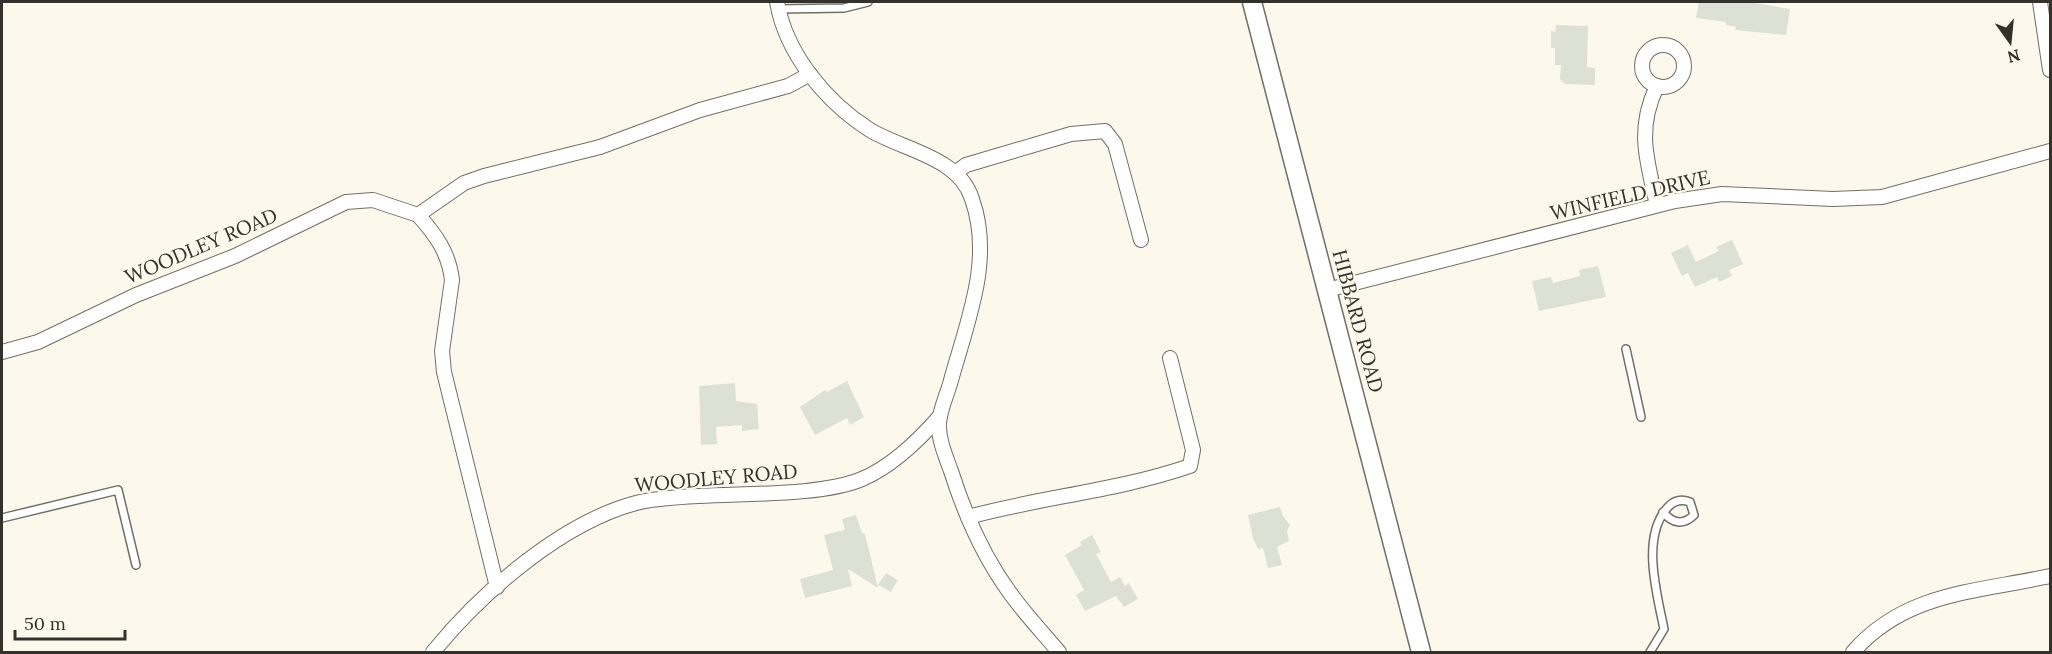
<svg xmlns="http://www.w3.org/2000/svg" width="2052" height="654" font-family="Lora,serif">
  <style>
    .building { fill: #dde1d5 }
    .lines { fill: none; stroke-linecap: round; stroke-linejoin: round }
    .lane-casing { stroke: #716f64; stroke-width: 10 }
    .street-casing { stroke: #716f64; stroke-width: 16 }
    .secondary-casing { stroke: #716f64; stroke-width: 21 }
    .lane { stroke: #fff; stroke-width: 7 }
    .street { stroke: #fff; stroke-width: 14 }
    .secondary { stroke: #fff; stroke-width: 18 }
    .labels { text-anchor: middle; stroke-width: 4.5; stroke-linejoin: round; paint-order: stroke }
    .street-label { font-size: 20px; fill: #32312c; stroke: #fcf9ec }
  </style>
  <rect width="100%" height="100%" fill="#fcf9ec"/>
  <!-- building -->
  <g class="building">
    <polygon points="1699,2 1749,2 1790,9 1786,35 1735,30 1736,27 1726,25 1726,22 1696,18"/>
    <polygon points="1556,25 1588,26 1587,67 1595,68 1595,85 1565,84 1560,79 1561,65 1555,65 1555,48 1551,48 1551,31 1555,32"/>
    <polygon points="1732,240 1743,264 1729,270 1732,276 1719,282 1717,277 1695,287 1688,273 1682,276 1671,253 1688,245 1696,262 1719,251 1716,247"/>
    <polygon points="1598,266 1606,297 1539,311 1532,281 1551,277 1553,283 1580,276 1579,270"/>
    <polygon points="847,381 864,417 850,425 847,418 815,435 800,407 825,390 827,392"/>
    <polygon points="735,383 736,401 757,404 759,429 742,431 742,425 716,427 717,444 701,445 699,386"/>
    <polygon points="1280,507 1283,516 1290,525 1287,531 1289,541 1277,547 1282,565 1268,568 1263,548 1258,549 1253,538 1248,515"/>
    <polygon points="856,515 862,533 865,534 878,588 848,569 852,586 805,598 800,579 833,570 824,535 845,530 842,519"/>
    <polygon points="1092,535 1101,552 1096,554 1111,582 1120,577 1125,586 1129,583 1138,599 1124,607 1116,596 1085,611 1076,595 1084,590 1065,555 1082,545 1080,542"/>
    <polygon points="886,573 898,580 891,592 878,585"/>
  </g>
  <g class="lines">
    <defs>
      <g id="lane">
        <polyline points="778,9 844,8 868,2"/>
        <polyline points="1626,349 1641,417"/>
        <polyline points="2,518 118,490 136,565"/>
        <path d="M1650 652 1664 629C1657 594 1640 535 1669 506 1675 500 1682 499 1690 502L1694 515C1683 526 1672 523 1663 512"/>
      </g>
      <g id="street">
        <path d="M777 2C786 54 826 102 870 130 903 150 959 157 972 199 994 261 966 324 950 384 946 397 940 410 939 423 938 439 946 457 951 471 965 515 983 556 1010 593 1025 614 1043 633 1059 652"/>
        <polyline points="2040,2 2050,70"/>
        <circle cx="1663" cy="66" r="21"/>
        <path d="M1657 86C1636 130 1647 160 1657 205"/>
        <polyline points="955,173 966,165 1071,134 1105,131 1115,144 1141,240"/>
        <path d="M418 215C436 235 449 253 452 280L442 351 444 372 497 587"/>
        <polyline points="1327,290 1675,201 1722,194 1833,199 1882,197 2050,151"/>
        <polyline points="2,352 38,342 136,295 235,256 346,202 373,200 418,215 464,183 484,176 600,147 700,110 788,86 810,74"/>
        <path d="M968 517C1041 497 1117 491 1190 466L1193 450 1170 358"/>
        <path d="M433 652C481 593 561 523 636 503 656 498 678 497 699 496 746 493 821 496 862 479 893 466 919 440 940 416"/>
        <path d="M1853 652C1905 592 1977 592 2050 576"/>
      </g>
      <polyline id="secondary" points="1252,2 1421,652"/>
    </defs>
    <!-- lane casing -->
    <use href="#lane" class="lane-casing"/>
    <!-- street casing -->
    <use href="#street" class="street-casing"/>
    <!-- secondary casing -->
    <use href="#secondary" class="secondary-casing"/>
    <!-- lane -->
    <use href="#lane" class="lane"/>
    <!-- street -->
    <use href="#street" class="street"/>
    <!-- secondary -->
    <use href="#secondary" class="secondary"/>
  </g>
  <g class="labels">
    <!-- street labels -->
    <g class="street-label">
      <text transform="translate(1630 195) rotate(-13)" y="7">WINFIELD DRIVE</text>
      <text transform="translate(201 246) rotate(-23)" y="7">WOODLEY ROAD</text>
      <text transform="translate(1358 321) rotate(75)" y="7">HIBBARD ROAD</text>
      <text transform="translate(716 478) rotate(-5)" y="7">WOODLEY ROAD</text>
    </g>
  </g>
  <!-- border -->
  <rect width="2052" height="654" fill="none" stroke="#32312c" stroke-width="6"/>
  <!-- north arrow -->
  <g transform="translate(2010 42) rotate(165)" stroke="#fcf9ec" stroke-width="4.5" paint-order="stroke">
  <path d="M0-4.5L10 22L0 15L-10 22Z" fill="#32312c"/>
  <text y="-9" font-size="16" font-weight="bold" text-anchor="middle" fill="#32312c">N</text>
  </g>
  <!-- scale -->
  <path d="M15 630v9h110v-9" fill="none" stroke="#32312c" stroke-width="3"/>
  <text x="24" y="630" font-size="18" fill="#32312c" stroke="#fcf9ec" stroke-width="4.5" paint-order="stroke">50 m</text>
</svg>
